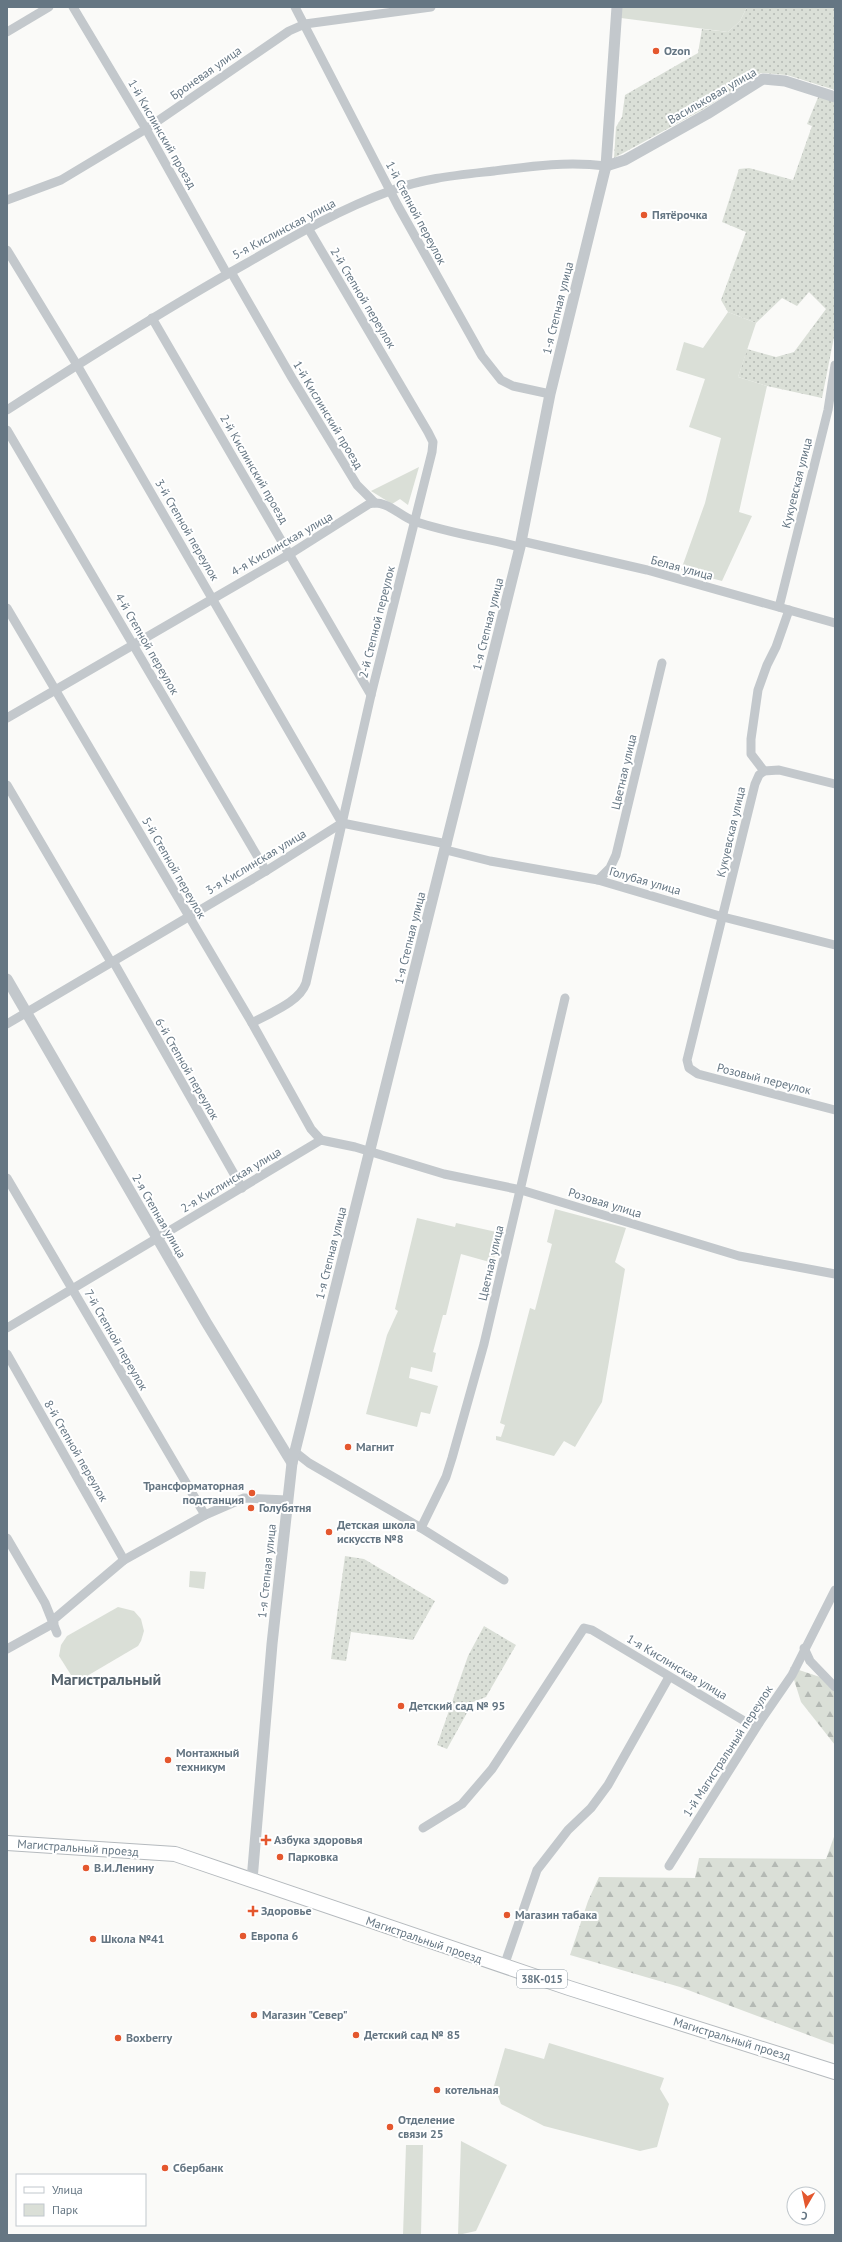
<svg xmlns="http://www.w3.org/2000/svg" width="842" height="2242" font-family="'PT Sans',sans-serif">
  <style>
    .grass { fill: url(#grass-dots) }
    .forest { fill: url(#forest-firs) }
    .green { fill: #dadfd7 }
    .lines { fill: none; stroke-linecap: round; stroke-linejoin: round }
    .primary-casing { stroke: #b5babe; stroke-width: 16 }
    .minor { stroke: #c3c8cc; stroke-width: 9 }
    .tertiary { stroke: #c3c8cc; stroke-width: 11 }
    .primary { stroke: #fff; stroke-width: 14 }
    .poi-dot { fill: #e4572e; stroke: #fff; stroke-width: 1.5 }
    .labels { text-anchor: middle; stroke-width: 4; stroke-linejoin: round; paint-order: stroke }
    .shield { fill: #fff; stroke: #939fa8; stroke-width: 1 }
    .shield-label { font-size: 11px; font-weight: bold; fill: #657683 }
    .poi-label { font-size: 12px; font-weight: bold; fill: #657683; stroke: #fff; text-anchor: start }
    .street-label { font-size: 12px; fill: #657683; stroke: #fff }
    .district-label { font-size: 16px; font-weight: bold; fill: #57646e; stroke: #fff }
  </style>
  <defs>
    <pattern id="grass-dots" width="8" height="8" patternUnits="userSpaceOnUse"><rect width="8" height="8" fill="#dadfd7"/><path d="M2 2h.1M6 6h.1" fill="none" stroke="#b4b9b4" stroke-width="1.8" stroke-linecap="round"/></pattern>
    <pattern id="forest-firs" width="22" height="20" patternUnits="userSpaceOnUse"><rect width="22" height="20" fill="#dadfd7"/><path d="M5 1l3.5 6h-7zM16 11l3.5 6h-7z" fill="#b4b9b4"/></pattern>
  </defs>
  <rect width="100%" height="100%" fill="#fafaf8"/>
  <!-- grass -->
  <g class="grass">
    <polygon points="747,7 835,7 835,90 787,75 761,73 702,110 614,158 616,127 622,117 625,95 698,53 702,29 728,32 740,21"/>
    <polygon points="819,95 835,100 835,332 822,398 767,386 738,377 747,349 776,357 794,352 826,309 809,292 797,306 782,298 756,323 728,312 721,300 746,232 722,222 739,169 749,168 793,180 812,126 807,124"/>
    <polygon points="345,1556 364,1559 435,1601 413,1640 351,1632 346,1661 331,1659"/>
    <polygon points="484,1626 516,1645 486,1697 473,1702 447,1749 437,1745 468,1656"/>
  </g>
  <!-- forest -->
  <g class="forest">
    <polygon points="790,1667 823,1678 835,1689 835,1745 801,1702"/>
    <polygon points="835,1834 835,2045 680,1987 570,1955 588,1901 599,1877 695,1878 699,1858 826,1859"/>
  </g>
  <!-- green -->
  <g class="green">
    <polygon points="622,7 747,7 740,21 728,32 621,18"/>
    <polygon points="728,312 756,323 738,377 767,386 739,512 752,516 722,581 681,570 705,503 721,438 689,427 705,379 676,370 684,342 703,348"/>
    <polygon points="419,467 408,505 400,499 392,504 371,491"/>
    <polygon points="555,1209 626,1228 615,1262 625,1269 602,1402 575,1447 564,1441 554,1456 496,1440 496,1436 501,1437 505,1425 500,1423 530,1308 535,1310 552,1244 547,1242"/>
    <polygon points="417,1218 455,1227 456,1223 501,1233 493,1263 461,1254 446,1315 443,1315 433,1352 436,1353 432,1372 411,1367 409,1378 438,1386 430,1414 421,1412 417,1427 366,1414 387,1335 398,1311 395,1309"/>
    <polygon points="190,1571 206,1572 204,1589 189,1587"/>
    <polygon points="118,1607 134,1611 141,1619 144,1631 141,1641 138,1646 87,1676 78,1678 71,1675 59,1656 61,1645 67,1636"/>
    <polygon points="549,2043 664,2078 660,2089 669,2104 657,2147 640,2151 544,2126 501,2104 494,2086 505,2048 544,2059"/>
    <polygon points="461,2141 507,2165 476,2231 458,2235"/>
    <polygon points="406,2145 423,2145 421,2235 403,2235"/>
  </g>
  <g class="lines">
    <defs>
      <polyline id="primary" points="7,1843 175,1854 569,1988 835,2072"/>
    </defs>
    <!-- primary casing -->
    <use href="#primary" class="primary-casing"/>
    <!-- minor -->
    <g class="minor">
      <polyline points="73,7 146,129 227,274"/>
      <polyline points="295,7 398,206 482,356 501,380 513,386 550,394"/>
      <polyline points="7,32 49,7"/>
      <polyline points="7,200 61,180 146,129 289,31 305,24 431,7"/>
      <polyline points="7,250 77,365 342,823"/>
      <polyline points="231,272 292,378 357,485 375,503"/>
      <polyline points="152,318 371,695"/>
      <path d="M7 410C86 359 165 309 247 263 294 236 340 209 390 191 423 178 459 175 494 171 532 166 568 161 606 166"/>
      <polyline points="7,430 266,871"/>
      <polyline points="521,541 647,570 835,623"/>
      <polyline points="779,607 828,410 835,365"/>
      <polyline points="7,608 252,1023 311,1129 321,1140"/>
      <polyline points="789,610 776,647 767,665 758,690 751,739 751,754 764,771 759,775 755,784 687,1060 689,1068 698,1074 835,1110"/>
      <path d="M7 718 290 554 369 504C387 499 399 516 414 521 448 533 485 538 520 547"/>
      <polyline points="764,771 779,770 835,784"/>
      <polyline points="7,785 111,962"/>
      <polyline points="446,850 490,861 598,880 723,917 835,945"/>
      <polyline points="598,880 610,868 616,855 662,663"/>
      <polyline points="113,961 242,1188"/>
      <path d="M252 1023C269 1013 299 1003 306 983L371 695 432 452 433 442 428 432 308 228"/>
      <polyline points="7,1024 266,871 342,823 447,844"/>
      <polyline points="7,1178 205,1515"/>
      <polyline points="7,1328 321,1140 355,1147 444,1174 521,1190 739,1256 835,1274"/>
      <polyline points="7,1354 124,1560"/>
      <polyline points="295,1452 309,1463 421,1528 504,1580"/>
      <polyline points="421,1528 446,1477 452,1458 484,1344 565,998"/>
      <polyline points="7,1538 45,1603 57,1633"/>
      <polyline points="53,1620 124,1560 205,1515 244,1498 287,1500"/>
      <polyline points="804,1648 810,1661 835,1687"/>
      <polyline points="7,1649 54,1623"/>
      <polyline points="423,1828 462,1804 492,1769 584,1628 592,1630 746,1722 759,1723"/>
      <polyline points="669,1866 759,1723 792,1675 835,1590"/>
      <polyline points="504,1966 537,1870 568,1830 591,1808 608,1785 669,1677"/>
    </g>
    <!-- tertiary -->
    <g class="tertiary">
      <polyline points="606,166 625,160 707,114 763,79 785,81 835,97"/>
      <polyline points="7,979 206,1322 292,1463"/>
      <polyline points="252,1880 272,1644 292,1463 520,547 550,394 603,178 606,166 617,7"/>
    </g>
    <!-- primary -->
    <use href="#primary" class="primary"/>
  </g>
  <!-- markers -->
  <g class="poi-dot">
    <circle cx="656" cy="51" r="4"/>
    <circle cx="644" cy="215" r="4"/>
    <circle cx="348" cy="1447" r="4"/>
    <circle cx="252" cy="1493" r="4"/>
    <circle cx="251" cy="1508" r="4"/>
    <circle cx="329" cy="1532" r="4"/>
    <circle cx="401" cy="1706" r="4"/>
    <circle cx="168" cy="1760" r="4"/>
    <path d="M264 1834h4v4h4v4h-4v4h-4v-4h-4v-4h4z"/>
    <circle cx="280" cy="1857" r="4"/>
    <circle cx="86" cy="1868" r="4"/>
    <path d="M251 1905h4v4h4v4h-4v4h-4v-4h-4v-4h4z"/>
    <circle cx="507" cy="1915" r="4"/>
    <circle cx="243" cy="1936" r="4"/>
    <circle cx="93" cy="1939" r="4"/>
    <circle cx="254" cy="2015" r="4"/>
    <circle cx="356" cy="2035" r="4"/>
    <circle cx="118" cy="2038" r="4"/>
    <circle cx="437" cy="2090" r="4"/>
    <circle cx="390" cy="2127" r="4"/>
    <circle cx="165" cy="2168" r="4"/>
  </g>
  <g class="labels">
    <!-- shield labels -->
    <rect class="shield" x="517" y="1970" width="50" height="18" rx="3"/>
    <g class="shield-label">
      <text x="542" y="1983">38К-015</text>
    </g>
    <!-- poi labels -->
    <g class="poi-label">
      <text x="664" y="55">Ozon</text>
      <text x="652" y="219">Пятёрочка</text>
      <text x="356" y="1451">Магнит</text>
      <text x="244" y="1490" text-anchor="end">Трансформаторная<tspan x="244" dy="14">подстанция</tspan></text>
      <text x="259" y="1512">Голубятня</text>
      <text x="337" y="1529">Детская школа<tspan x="337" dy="14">искусств №8</tspan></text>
      <text x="409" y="1710">Детский сад № 95</text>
      <text x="176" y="1757">Монтажный<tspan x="176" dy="14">техникум</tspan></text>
      <text x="274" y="1844">Азбука здоровья</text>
      <text x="288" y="1861">Парковка</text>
      <text x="94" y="1872">В.И.Ленину</text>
      <text x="261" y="1915">Здоровье</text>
      <text x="515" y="1919">Магазин табака</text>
      <text x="251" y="1940">Европа 6</text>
      <text x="101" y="1943">Школа №41</text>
      <text x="262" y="2019">Магазин "Север"</text>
      <text x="364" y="2039">Детский сад № 85</text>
      <text x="126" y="2042">Boxberry</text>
      <text x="445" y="2094">котельная</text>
      <text x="398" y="2124">Отделение<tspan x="398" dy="14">связи 25</tspan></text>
      <text x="173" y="2172">Сбербанк</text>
    </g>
    <!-- street labels -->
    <g class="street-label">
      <text transform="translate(206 73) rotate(-35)" y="4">Броневая улица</text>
      <text transform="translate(712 96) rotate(-30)" y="4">Васильковая улица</text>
      <text transform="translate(162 134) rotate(60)" y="4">1-й Кислинский проезд</text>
      <text transform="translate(416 213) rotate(62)" y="4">1-й Степной переулок</text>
      <text transform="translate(284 229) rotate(-28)" y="4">5-я Кислинская улица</text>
      <text transform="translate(363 298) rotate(59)" y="4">2-й Степной переулок</text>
      <text transform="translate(558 308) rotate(-76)" y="4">1-я Степная улица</text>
      <text transform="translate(328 415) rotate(59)" y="4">1-й Кислинский проезд</text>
      <text transform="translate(254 469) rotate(60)" y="4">2-й Кислинский проезд</text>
      <text transform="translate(797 483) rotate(-76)" y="4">Кукуевская улица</text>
      <text transform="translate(187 530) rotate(60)" y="4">3-й Степной переулок</text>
      <text transform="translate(282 544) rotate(-30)" y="4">4-я Кислинская улица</text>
      <text transform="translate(682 568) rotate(15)" y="4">Белая улица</text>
      <text transform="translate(377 622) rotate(-76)" y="4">2-й Степной переулок</text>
      <text transform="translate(488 624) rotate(-76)" y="4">1-я Степная улица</text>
      <text transform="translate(147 644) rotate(60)" y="4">4-й Степной переулок</text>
      <text transform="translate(624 772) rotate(-77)" y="4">Цветная улица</text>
      <text transform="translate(731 832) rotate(-77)" y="4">Кукуевская улица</text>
      <text transform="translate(256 862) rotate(-31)" y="4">3-я Кислинская улица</text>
      <text transform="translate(174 868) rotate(60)" y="4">5-й Степной переулок</text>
      <text transform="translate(645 881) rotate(16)" y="4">Голубая улица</text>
      <text transform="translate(410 938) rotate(-76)" y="4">1-я Степная улица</text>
      <text transform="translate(187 1069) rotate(60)" y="4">6-й Степной переулок</text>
      <text transform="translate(764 1079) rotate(14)" y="4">Розовый переулок</text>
      <text transform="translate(231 1180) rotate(-31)" y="4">2-я Кислинская улица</text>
      <text transform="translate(605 1203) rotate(17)" y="4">Розовая улица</text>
      <text transform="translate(159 1216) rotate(60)" y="4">2-я Степная улица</text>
      <text transform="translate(331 1253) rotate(-76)" y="4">1-я Степная улица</text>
      <text transform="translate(491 1263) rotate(-77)" y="4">Цветная улица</text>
      <text transform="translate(116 1340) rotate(60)" y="4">7-й Степной переулок</text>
      <text transform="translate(76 1451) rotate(60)" y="4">8-й Степной переулок</text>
      <text transform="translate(267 1571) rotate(-84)" y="4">1-я Степная улица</text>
      <text transform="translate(677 1667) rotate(31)" y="4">1-я Кислинская улица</text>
      <text transform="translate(728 1751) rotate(-57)" y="4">1-й Магистральный переулок</text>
      <text transform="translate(78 1848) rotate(4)" y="4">Магистральный проезд</text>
      <text transform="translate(424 1940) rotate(19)" y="4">Магистральный проезд</text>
      <text transform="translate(732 2039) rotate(17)" y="4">Магистральный проезд</text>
    </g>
    <!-- district labels -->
    <g class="district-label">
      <text x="106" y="1685">Магистральный</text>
    </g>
  </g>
  <!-- border -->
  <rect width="842" height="2242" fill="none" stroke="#657683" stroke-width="16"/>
  <!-- legend -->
  <rect x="16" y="2174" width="130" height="52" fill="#ffffff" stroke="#c1c8cd"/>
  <rect x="24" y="2187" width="20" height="6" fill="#ffffff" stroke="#c1c8cd"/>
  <text x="52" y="2194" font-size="12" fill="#657683">Улица</text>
  <rect x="24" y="2204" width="20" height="12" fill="#dadfd7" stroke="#c1c8cd"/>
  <text x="52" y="2214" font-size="12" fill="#657683">Парк</text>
  <!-- north arrow -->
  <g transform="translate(806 2206) rotate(189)"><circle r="19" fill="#ffffff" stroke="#c1c8cd"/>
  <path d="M0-3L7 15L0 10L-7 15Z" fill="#e4572e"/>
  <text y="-6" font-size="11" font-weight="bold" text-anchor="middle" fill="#657683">С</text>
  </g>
</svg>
